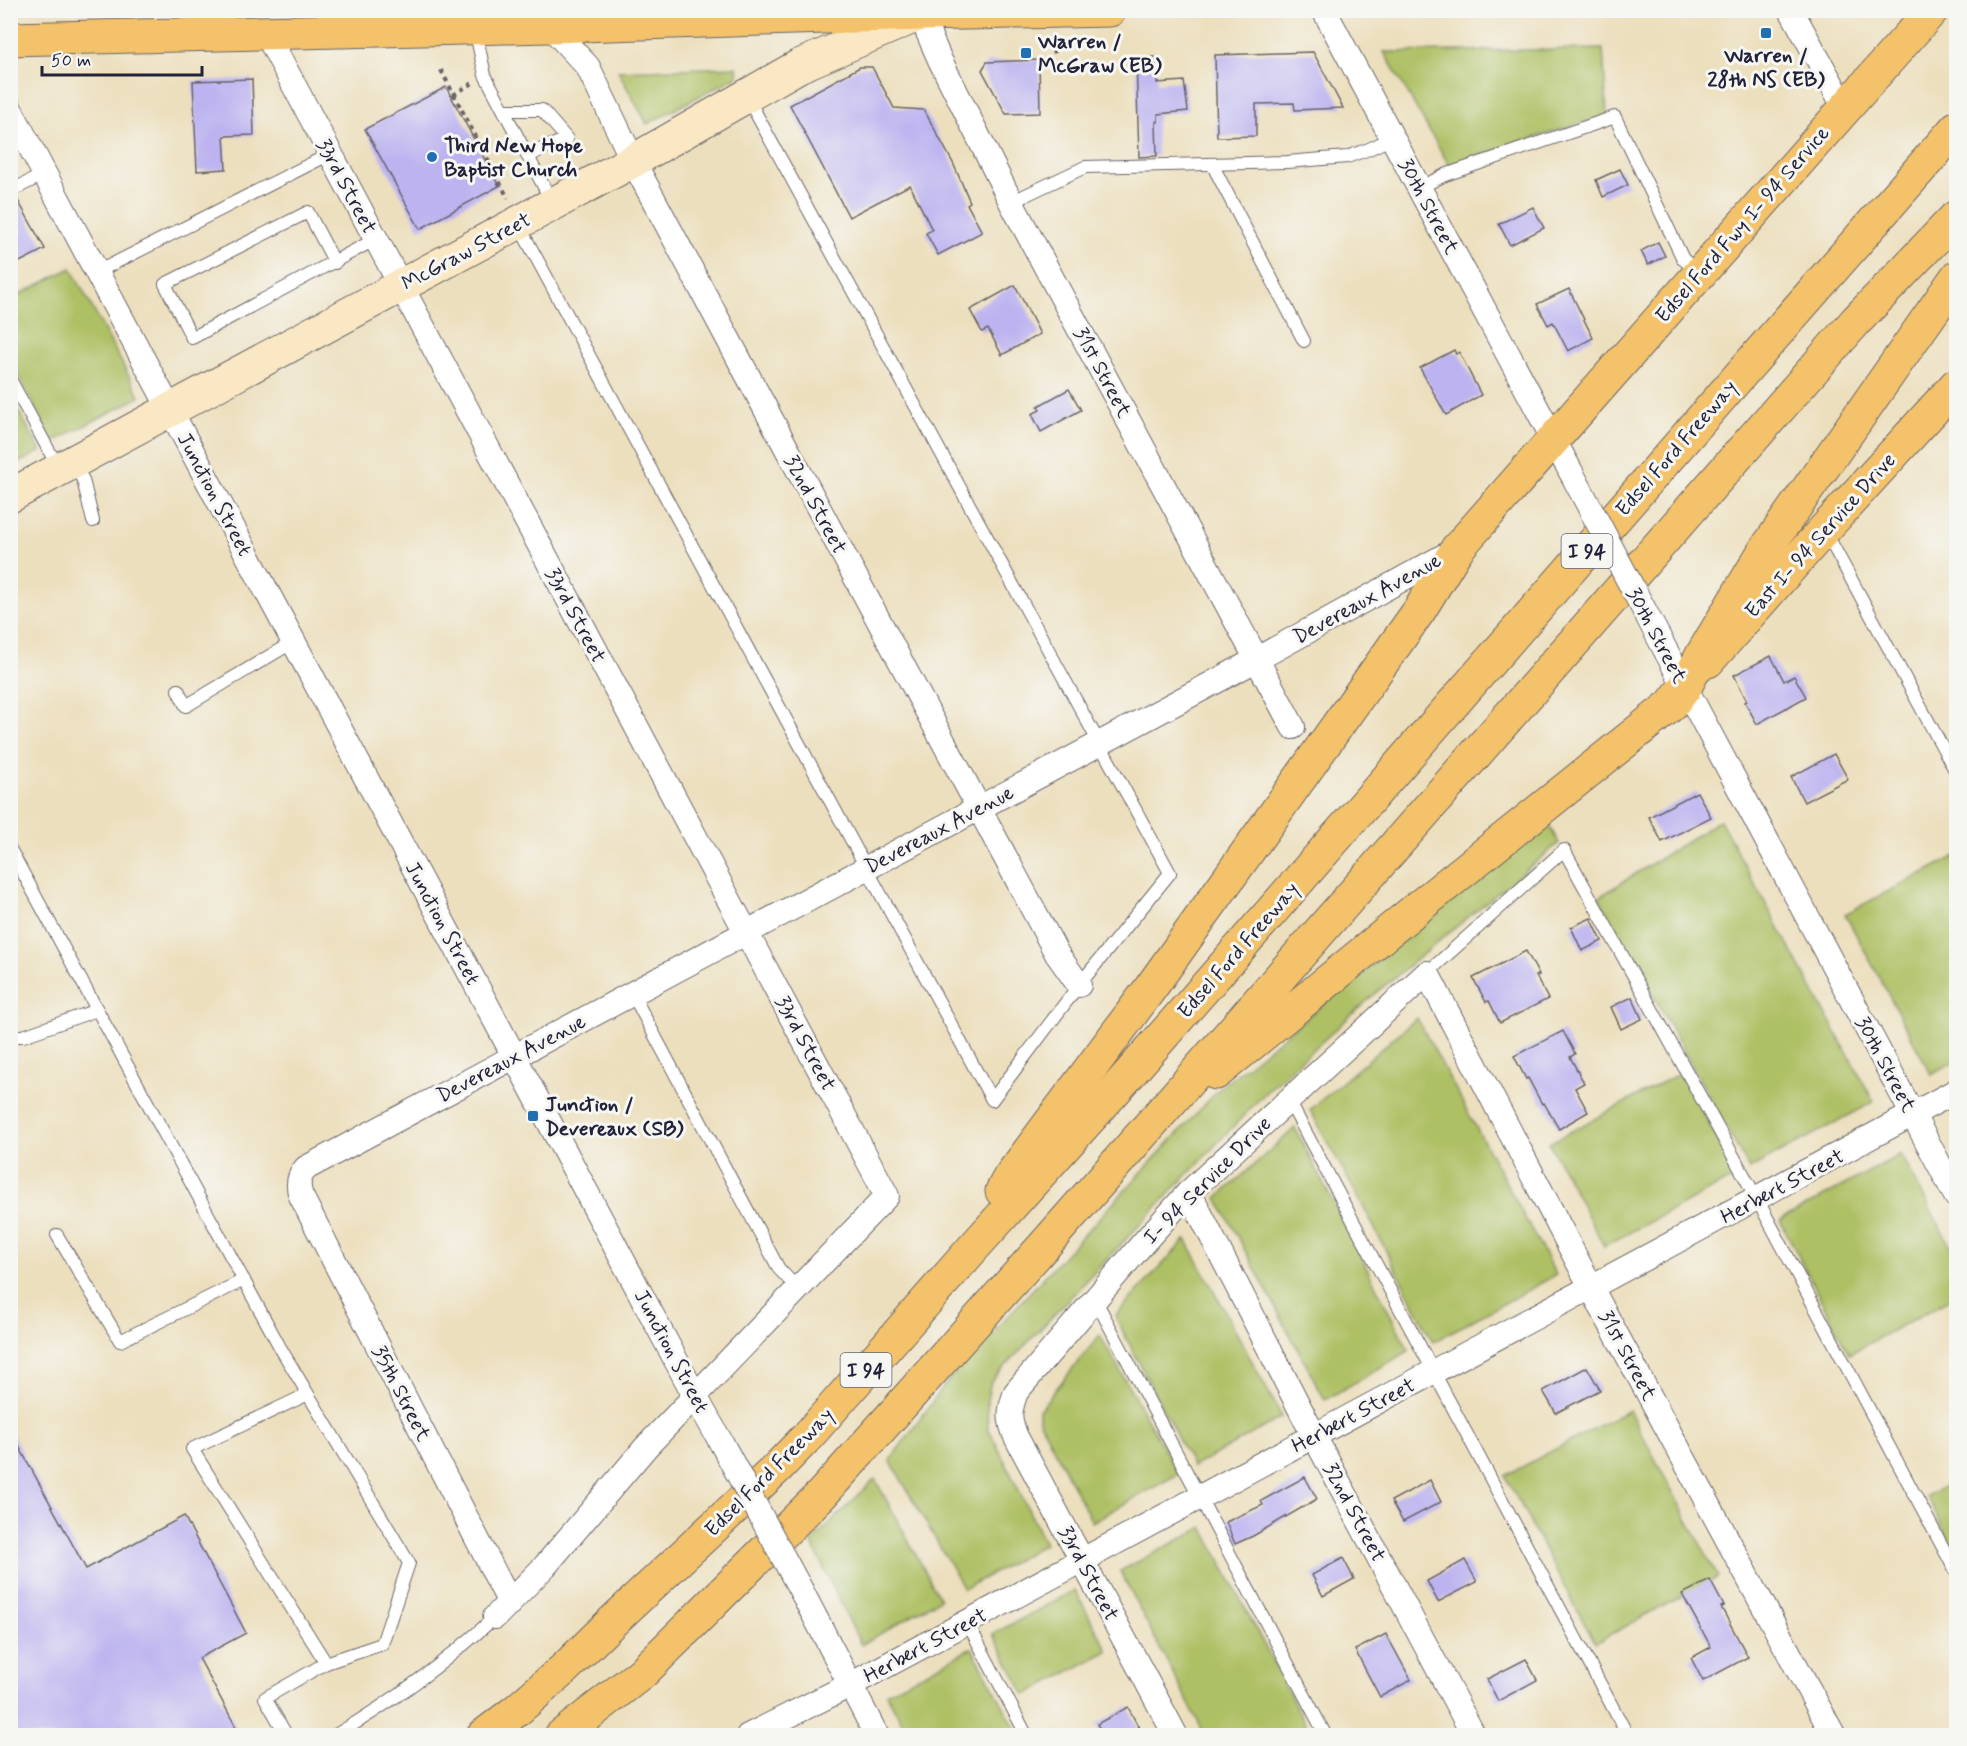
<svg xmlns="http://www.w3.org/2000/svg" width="1967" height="1746" font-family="Mynerve,sans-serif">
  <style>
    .green { fill: #adc063; stroke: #68714f; stroke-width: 1.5 }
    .building { fill: #bcb3f0 }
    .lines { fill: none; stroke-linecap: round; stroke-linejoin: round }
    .lane-casing { stroke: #696468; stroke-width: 14 }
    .street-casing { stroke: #696468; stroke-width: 26 }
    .secondary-casing { stroke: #696468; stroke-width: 35 }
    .primary-casing { stroke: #696468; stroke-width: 35 }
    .highway-casing { stroke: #696468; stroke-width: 35 }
    .path { stroke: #696468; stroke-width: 4; stroke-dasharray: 4.5 4.5; stroke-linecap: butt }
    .lane { stroke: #fff; stroke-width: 12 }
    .street { stroke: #fff; stroke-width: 24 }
    .secondary { stroke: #fae7c3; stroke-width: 33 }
    .primary { stroke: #f3c26a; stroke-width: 33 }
    .highway { stroke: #f3c26a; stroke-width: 33 }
    .street-bridge-casing { stroke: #696468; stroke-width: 26; stroke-linecap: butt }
    .street-bridge { stroke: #fff; stroke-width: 24 }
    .poi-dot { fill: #1f6fb2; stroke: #f6f6f2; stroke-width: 2 }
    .labels { text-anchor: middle; stroke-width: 6; stroke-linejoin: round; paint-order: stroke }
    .shield { fill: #f6f6f2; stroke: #626272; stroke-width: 1.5 }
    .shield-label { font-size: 20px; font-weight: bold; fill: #22223b }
    .poi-label { font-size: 21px; font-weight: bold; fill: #22223b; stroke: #f6f6f2; text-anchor: start }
    .street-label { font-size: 21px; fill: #22223b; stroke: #f6f6f2 }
  </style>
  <rect width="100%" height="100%" fill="#f6f6f2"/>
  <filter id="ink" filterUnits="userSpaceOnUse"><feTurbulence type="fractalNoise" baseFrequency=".0167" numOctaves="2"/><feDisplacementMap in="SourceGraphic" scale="12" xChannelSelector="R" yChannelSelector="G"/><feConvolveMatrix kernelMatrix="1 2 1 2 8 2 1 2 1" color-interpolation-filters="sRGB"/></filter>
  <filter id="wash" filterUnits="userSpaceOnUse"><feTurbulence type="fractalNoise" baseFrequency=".008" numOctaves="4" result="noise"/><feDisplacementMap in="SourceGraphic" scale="24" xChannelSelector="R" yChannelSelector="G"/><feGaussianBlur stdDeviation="1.35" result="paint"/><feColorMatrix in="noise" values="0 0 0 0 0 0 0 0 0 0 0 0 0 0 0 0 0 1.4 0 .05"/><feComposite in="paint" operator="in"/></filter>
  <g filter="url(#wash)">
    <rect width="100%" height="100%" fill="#ecdfbd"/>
    <!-- green -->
    <g class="green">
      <polygon points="1603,49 1607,115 1449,165 1384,52"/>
      <polygon points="737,67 738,76 647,124 618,71"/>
      <polygon points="71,268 140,397 53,442 11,361 11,299"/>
      <polygon points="10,396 41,451 11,467 10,467"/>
      <polygon points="1720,820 1874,1102 1749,1169 1599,897"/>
      <polygon points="1548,824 1559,843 1378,991 1266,1092 991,1381 987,1400 988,1427 1045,1544 964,1589 890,1460 950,1378 1222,1086"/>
      <polygon points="1956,856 1956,1061 1931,1074 1845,914"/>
      <polygon points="1417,1018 1556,1275 1433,1342 1364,1208 1310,1110"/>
      <polygon points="1682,1072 1737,1176 1604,1246 1549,1143"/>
      <polygon points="1295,1128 1409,1351 1325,1400 1217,1198"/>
      <polygon points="1901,1154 1956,1257 1956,1296 1849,1354 1780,1220"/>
      <polygon points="1186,1239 1282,1417 1193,1467 1115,1316"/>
      <polygon points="1100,1335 1178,1474 1092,1522 1039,1420 1039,1410"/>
      <polygon points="1629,1410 1718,1577 1595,1643 1505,1476"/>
      <polygon points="875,1479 940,1599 861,1645 811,1542"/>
      <polygon points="1956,1480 1956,1553 1926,1496"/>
      <polygon points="1203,1527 1311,1735 1205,1735 1120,1571"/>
      <polygon points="1075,1590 1108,1651 1025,1695 993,1634"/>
      <polygon points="972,1648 1019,1735 909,1735 886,1693"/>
    </g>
    <g id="blocks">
      <!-- building -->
      <g class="building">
        <polygon points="1313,52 1343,108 1295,110 1294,103 1256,104 1256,136 1217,137 1215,55"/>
        <polygon points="1156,57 1157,83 1184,81 1188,111 1158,114 1158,122 1156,122 1157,156 1139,157 1136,58"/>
        <polygon points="1039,60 1040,113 1006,114 982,70 987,62"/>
        <polygon points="860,67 872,67 894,108 924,110 953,163 970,202 967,204 982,232 938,255 926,233 932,230 910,185 849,217 790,105"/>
        <polygon points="252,79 254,135 224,136 226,169 197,171 193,81"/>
        <polygon points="446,87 499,186 420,229 365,129"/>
        <polygon points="1620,169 1628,185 1603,197 1596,180"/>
        <polygon points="16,197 45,249 10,267 10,199"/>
        <polygon points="1533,207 1544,228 1510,245 1499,224"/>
        <polygon points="1658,242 1665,256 1648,265 1641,251"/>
        <polygon points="1015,285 1040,334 1002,355 988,329 982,332 970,310"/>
        <polygon points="1569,289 1593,338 1568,351 1553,322 1548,325 1537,304"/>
        <polygon points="1454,350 1456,354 1459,352 1481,395 1446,415 1420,368"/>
        <polygon points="1069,389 1081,410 1041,432 1032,414 1040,410 1038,406"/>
        <polygon points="1771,656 1784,681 1794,676 1806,697 1757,724 1745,702 1747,701 1734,675"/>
        <polygon points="1834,754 1848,779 1804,802 1791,777"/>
        <polygon points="1697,792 1711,817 1662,842 1649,817"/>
        <polygon points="1591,918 1602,941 1582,951 1571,927"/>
        <polygon points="1526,951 1539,975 1536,976 1548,999 1500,1023 1489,1001 1486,1002 1473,978"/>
        <polygon points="1632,997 1642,1019 1621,1029 1611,1007"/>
        <polygon points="1563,1031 1575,1054 1570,1057 1584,1083 1575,1088 1588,1112 1559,1129 1544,1103 1542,1104 1528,1078 1526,1079 1514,1056"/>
        <polygon points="1587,1367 1600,1390 1556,1413 1543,1391"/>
        <polygon points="10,1430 86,1569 184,1516 246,1633 199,1658 236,1727 220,1736 10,1736"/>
        <polygon points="1305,1477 1317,1499 1253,1536 1235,1544 1226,1522 1263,1505 1261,1501"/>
        <polygon points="1430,1480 1441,1502 1403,1522 1391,1501"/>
        <polygon points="1343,1558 1354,1579 1323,1596 1312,1575"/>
        <polygon points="1465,1560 1477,1582 1438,1602 1427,1581"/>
        <polygon points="1710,1580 1724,1606 1721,1607 1748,1657 1703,1681 1691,1658 1711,1647 1682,1594"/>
        <polygon points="1386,1634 1411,1680 1380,1697 1355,1650"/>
        <polygon points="1526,1659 1537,1680 1498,1701 1487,1679"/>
        <polygon points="1128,1707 1139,1728 1126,1736 1103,1736 1097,1724"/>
      </g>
    </g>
  </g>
  <g filter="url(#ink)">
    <use href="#blocks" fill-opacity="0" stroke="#696468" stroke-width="1.5"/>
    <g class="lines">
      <defs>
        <g id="lane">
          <polyline points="475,29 485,75 553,204"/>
          <polyline points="504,110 542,110 567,139 542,149 528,157"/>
          <polyline points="1212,164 1304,341"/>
          <polyline points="1419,188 1445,175 1615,117 1683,259 1699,273"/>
          <polyline points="10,191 45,174"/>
          <polyline points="1011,202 1085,167 1287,162 1347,157 1369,149 1392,138"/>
          <polyline points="518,224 992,1100 1079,985 1170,873 747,97"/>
          <polyline points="335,263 308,212 165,284 192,338 376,239"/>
          <polyline points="97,272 330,154"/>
          <polyline points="10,379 59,469"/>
          <polyline points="74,464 83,480 93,521"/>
          <polyline points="1825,531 1956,772"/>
          <polyline points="178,690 186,706 293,642"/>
          <polyline points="10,849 281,1349 409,1563 382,1644 326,1663 192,1449 308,1394"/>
          <polyline points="1427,973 1564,850 1757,1199 1956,1572"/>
          <polyline points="632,993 779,1269 797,1288"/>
          <polyline points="10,1036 23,1036 97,1010"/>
          <polyline points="1288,1099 1628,1736"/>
          <polyline points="57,1235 120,1341 244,1280"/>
          <polyline points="1095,1299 1326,1736"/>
          <polyline points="967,1622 1027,1736"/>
          <polyline points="287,1736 265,1698 326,1663"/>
          <path d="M334 1736C392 1702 445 1663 495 1617"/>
        </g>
        <g id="street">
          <polyline points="195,10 208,35"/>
          <polyline points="1324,10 1572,474"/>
          <polyline points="1791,10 1845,108"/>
          <polyline points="920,14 940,60 1012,204 1293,727"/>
          <polyline points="546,18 550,26 588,67 633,161 1057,954 1079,985"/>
          <polyline points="266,33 887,1196 646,1447 545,1566 495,1617"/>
          <polyline points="10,109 695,1396 722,1444"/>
          <polyline points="1667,653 1956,1196"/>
          <polyline points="1189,1192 1314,1436 1474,1736"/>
          <polyline points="802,1592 877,1736"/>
          <path d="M510 1603 301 1196C297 1185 298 1177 306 1168L1239 669 1455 550"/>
          <polyline points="748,1736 850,1685 1956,1091"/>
          <path d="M1176 1736 1016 1437C1008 1418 1009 1411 1016 1392L1144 1242 1189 1192 1427 973 1603 1310 1834 1736"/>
        </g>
        <polyline id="secondary" points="10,496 633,161 799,66 920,14"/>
        <g id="primary">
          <polyline points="10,39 550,26 920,14 1110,10"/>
          <polyline points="1457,549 1932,10"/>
          <polyline points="1708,661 1821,533 1956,385"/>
        </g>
        <g id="highway">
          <polyline points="1216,1073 1416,909 1671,705 1685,687 1703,653 1763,553 1956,278"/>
          <polyline points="1002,1191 1009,1178 1152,986 1419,611 1457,549"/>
          <polyline points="483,1736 517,1710 564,1669 612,1622 777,1468 807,1437 974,1247 1118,1087 1956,128"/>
          <polyline points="561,1736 642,1673 822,1494 1049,1240 1855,322 1956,217"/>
        </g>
      </defs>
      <!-- lane casing -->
      <use href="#lane" class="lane-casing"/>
      <!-- street casing -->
      <use href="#street" class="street-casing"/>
      <!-- secondary casing -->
      <use href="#secondary" class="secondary-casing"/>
      <!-- primary casing -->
      <use href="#primary" class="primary-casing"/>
      <!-- highway casing -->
      <use href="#highway" class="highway-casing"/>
      <!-- path -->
      <g class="path">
        <polyline points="1053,49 1054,56"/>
        <polyline points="441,70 508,198"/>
        <polyline points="453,95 473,83"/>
        <polyline points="1951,1122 1956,1124"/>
      </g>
      <!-- lane -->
      <use href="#lane" class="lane"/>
      <!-- street -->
      <use href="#street" class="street"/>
      <!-- secondary -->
      <use href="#secondary" class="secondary"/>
      <!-- primary -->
      <use href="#primary" class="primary"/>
      <!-- highway -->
      <use href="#highway" class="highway"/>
      <defs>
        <g id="street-bridge">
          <polyline points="1572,474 1667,653"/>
          <polyline points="722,1444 802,1592"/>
        </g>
      </defs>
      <!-- street-bridge casing -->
      <use href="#street-bridge" class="street-bridge-casing"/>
      <!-- street-bridge -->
      <use href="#street-bridge" class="street-bridge"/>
    </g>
  </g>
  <!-- markers -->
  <g class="poi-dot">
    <rect x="1760" y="27" width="12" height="12" rx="3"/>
    <rect x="1020" y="47" width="12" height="12" rx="3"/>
    <circle cx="432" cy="157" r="6"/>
    <rect x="527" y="1110" width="12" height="12" rx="3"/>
  </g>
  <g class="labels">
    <!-- shield labels -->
    <g class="shield">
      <rect x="1561.5" y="534" width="51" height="34" rx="4.5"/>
      <rect x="840.5" y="1353" width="51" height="34" rx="4.5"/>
    </g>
    <g class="shield-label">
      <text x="1587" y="558">I 94</text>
      <text x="866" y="1377">I 94</text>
    </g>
    <!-- poi labels -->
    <g class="poi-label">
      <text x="1038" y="48">Warren /<tspan x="1038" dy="24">McGraw (EB)</tspan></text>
      <text x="1766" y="62" text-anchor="middle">Warren /<tspan x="1766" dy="24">28th NS (EB)</tspan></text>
      <text x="444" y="152">Third New Hope<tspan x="444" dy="24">Baptist Church</tspan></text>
      <text x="545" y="1111">Junction /<tspan x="545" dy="24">Devereaux (SB)</tspan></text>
    </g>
    <!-- street labels -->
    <g class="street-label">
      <text transform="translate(347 186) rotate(62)" y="7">33rd Street</text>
      <text transform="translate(1429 206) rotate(62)" y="7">30th Street</text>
      <text transform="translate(1742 224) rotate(-49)" y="7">Edsel Ford Fwy I- 94 Service</text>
      <text transform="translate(466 251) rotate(-28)" y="7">McGraw Street</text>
      <text transform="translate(1103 372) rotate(62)" y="7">31st Street</text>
      <text transform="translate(1676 448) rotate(-49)" y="7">Edsel Ford Freeway</text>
      <text transform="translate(215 494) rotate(62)" y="7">Junction Street</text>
      <text transform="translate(816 504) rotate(62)" y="7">32nd Street</text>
      <text transform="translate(1820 535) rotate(-48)" y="7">East I- 94 Service Drive</text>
      <text transform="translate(1367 598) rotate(-29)" y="7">Devereaux Avenue</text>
      <text transform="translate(576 615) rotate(62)" y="7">33rd Street</text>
      <text transform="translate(1657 635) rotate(62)" y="7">30th Street</text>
      <text transform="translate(939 829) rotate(-28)" y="7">Devereaux Avenue</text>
      <text transform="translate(443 923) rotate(62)" y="7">Junction Street</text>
      <text transform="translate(1238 950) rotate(-49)" y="7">Edsel Ford Freeway</text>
      <text transform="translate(806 1043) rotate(62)" y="7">33rd Street</text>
      <text transform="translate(511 1058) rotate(-28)" y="7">Devereaux Avenue</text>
      <text transform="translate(1886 1064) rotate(62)" y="7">30th Street</text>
      <text transform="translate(1207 1180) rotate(-45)" y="7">I- 94 Service Drive</text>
      <text transform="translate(1782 1186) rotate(-28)" y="7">Herbert Street</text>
      <text transform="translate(672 1351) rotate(62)" y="7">Junction Street</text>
      <text transform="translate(1628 1355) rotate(62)" y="7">31st Street</text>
      <text transform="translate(402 1393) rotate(63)" y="7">35th Street</text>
      <text transform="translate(1353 1415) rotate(-28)" y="7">Herbert Street</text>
      <text transform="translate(769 1472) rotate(-45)" y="7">Edsel Ford Freeway</text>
      <text transform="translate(1355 1512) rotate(62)" y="7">32nd Street</text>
      <text transform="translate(1089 1573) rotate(62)" y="7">33rd Street</text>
      <text transform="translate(925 1645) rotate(-28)" y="7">Herbert Street</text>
    </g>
  </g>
  <!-- margin -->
  <rect width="1967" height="1746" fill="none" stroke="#f6f6f2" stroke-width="36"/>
  <!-- scale -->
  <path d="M42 66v9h160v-9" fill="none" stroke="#22223b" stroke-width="3"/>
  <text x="51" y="66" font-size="18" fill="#22223b" stroke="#f6f6f2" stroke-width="4.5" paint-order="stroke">50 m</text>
</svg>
